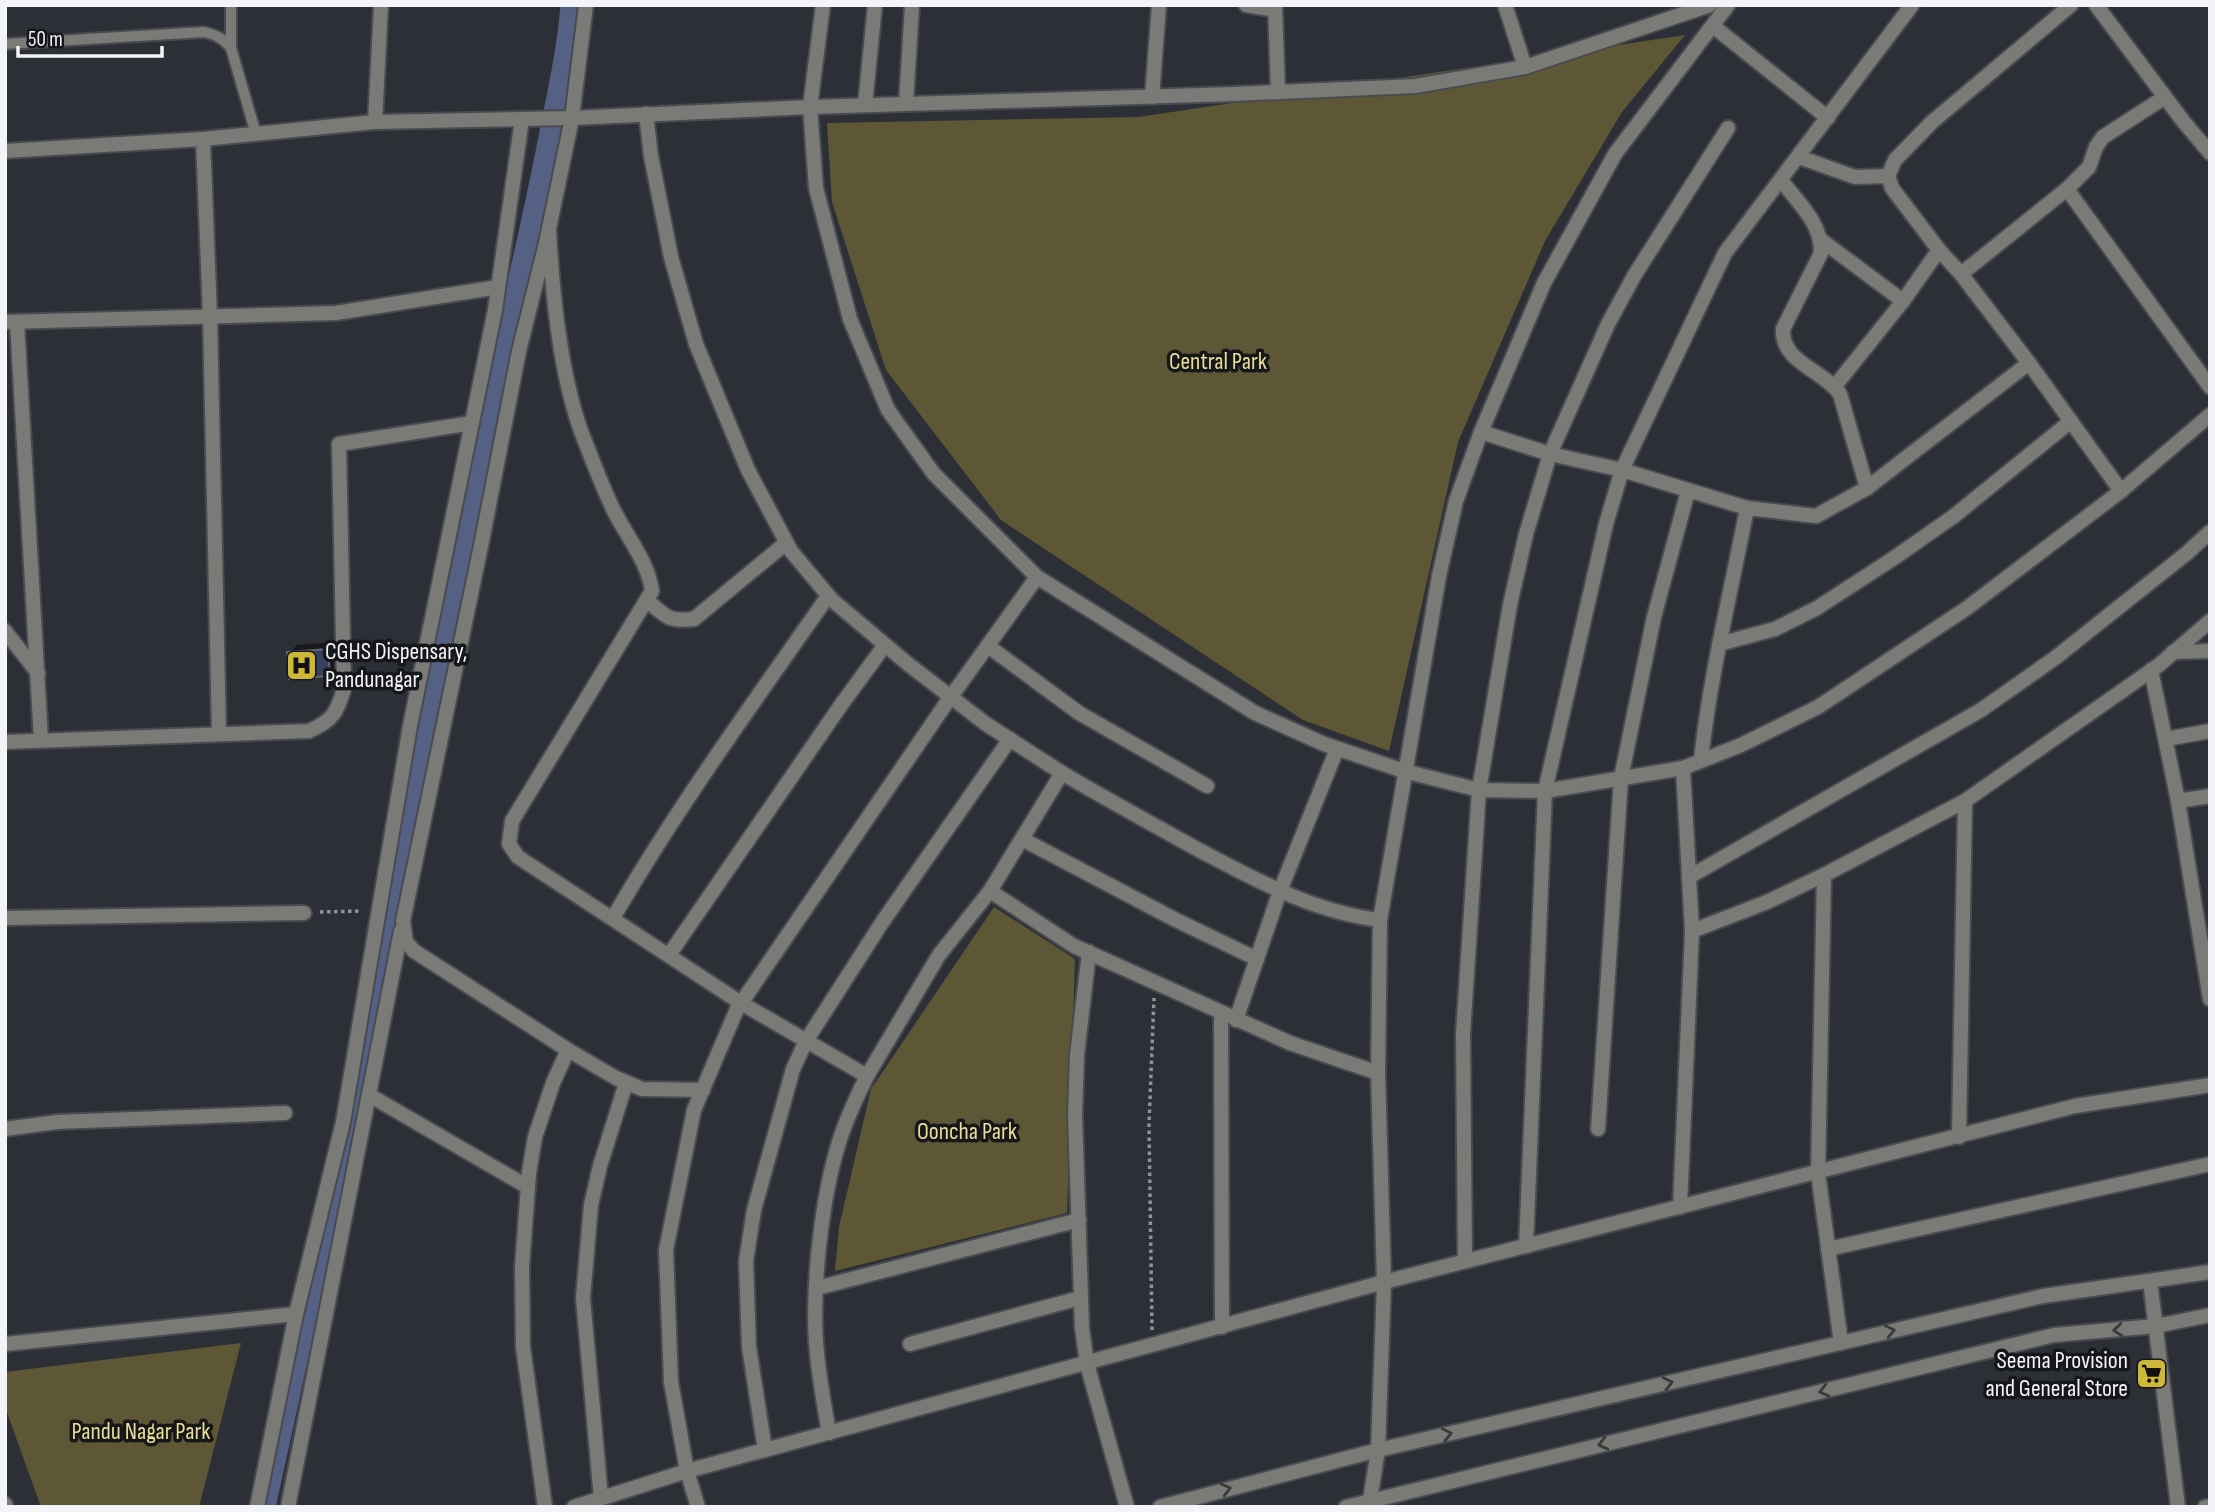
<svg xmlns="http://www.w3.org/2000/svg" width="2215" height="1512" font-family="'Sofia Sans Condensed',sans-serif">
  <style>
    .green { fill: #5d5736 }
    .shadow { fill: #0007 }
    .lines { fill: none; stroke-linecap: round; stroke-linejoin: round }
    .canal { stroke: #556085; stroke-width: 21 }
    .building { fill: #364063; stroke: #62656c; stroke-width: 2 }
    .service-casing { stroke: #494b51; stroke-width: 14 }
    .minor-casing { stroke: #494b51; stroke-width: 18 }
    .tertiary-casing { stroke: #494b51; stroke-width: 18 }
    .path { stroke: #909297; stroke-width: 3.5; stroke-dasharray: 3.5 3.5; stroke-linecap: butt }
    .service { stroke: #7a7a76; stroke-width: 10 }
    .minor { stroke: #7a7a76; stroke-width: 14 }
    .tertiary { stroke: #7a7a76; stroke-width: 14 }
    .oneway { stroke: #393a3b }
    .labels { text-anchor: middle; stroke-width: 7; stroke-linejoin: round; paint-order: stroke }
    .park-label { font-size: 24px; fill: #ebde98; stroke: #16171b }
    .poi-label { font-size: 24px; fill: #f2f4f8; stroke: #16171b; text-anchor: start }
  </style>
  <rect width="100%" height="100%" fill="#2d2f36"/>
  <!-- green -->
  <g class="green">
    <polygon points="1685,35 1622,112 1545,241 1458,442 1389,751 1303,720 1001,520 886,370 832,202 827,123 1139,117"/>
    <polygon points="994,907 1075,959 1067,1213 835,1271 839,1227 871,1089"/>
    <polygon points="241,1343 199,1507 41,1507 5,1407 5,1372"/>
  </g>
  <!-- shadow -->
  <polygon class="shadow" points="335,642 337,666 329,674 289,653 297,645"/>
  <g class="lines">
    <!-- canal -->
    <path class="canal" d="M265 1507C343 1153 415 799 484 443 504 337 531 233 551 127 559 86 568 46 571 5"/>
  </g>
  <!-- building -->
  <polygon class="building" points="328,649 330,676 289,679 287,652"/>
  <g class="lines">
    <defs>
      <g id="service">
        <polyline points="231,5 231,48"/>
        <path d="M5 44 204 32C216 35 223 38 231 48L256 134"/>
      </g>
      <g id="minor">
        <polyline points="823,5 810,107 816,188 850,319 888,410 934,474 1037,577 1255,713 1324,744 1404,771 1479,790 1545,791 1683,768 1741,745 1818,707 1967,608 2121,491 2210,415"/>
        <polyline points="1246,5 1275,10"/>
        <polyline points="1275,5 1278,92"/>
        <polyline points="1505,5 1525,67"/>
        <polyline points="2096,5 2183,121 2210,153"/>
        <polyline points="1713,26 1828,118"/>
        <polyline points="1152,97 1159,5"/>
        <polyline points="906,104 912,5"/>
        <polyline points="865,105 875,5"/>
        <polyline points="646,114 651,156 671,257 696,344 748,470 791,551 832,600 908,664 986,724 1062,773 990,891 1074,946 1290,1043 1378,1073"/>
        <polyline points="375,122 381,5"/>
        <polyline points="203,139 210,316 219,734"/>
        <polyline points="5,151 203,139 375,122 572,118 810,107 1233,94 1415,86 1525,67 1710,5"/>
        <polyline points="1799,157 1855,177 1888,176"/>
        <path d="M1781 180C1798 203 1822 223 1821 253L1783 329C1781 363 1824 370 1840 394L1867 488"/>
        <polyline points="2067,189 2210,387"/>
        <path d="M549 228C552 292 561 384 586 444 595 467 604 491 615 513 628 538 648 562 652 591L512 821 509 844 518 857 741 1003 867 1076 939 955 990 891"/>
        <polyline points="1821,240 1903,301"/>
        <polyline points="1961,274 1939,250 1892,188 1888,176 1895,160 1932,122 2071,5"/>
        <polyline points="5,322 336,313 498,287"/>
        <polyline points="17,322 41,740"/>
        <polyline points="1835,386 1903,301 1939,250"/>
        <polyline points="1481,432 1550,454 1622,470 1747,508 1816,516 1867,488 2029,363"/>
        <polyline points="2121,491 2029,363 1961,274 2067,189 2089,167 2096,147 2103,137 2165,97"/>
        <path d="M648 601C666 617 669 622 694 619L786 543"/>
        <polyline points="5,631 38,673"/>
        <polyline points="1719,644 1775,629 1817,608 1894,558 1954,516 2071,421"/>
        <polyline points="988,646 1079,713 1207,786"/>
        <polyline points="2173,652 2210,651"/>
        <polyline points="2151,670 2178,801 2210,999"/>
        <polyline points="2166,739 2210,731"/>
        <path d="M5 742 309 731C332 721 337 713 344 689L339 444 472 423"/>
        <path d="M1701 760C1710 675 1731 592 1747 508"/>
        <polyline points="1683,768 1692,931"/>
        <path d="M1062 773C1106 799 1152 824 1197 849 1256 880 1313 912 1380 920"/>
        <polyline points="2178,801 2210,796"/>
        <polyline points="1022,839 1174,919 1257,959"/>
        <polyline points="1824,875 1818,1173 1841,1343"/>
        <polyline points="1689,877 1981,710 2055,658 2187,553 2210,532"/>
        <polyline points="5,918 304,913"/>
        <path d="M613 918C678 806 754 702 828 596"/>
        <polyline points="1089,952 1077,1055 1075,1115 1082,1328 1087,1364 1127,1507"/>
        <polyline points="669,955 841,705 885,645"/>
        <polyline points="1221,1013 1222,1327"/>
        <polyline points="1236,1020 1280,891 1337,749"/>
        <polyline points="568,1050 414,951 406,942 403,921 482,541 519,351 546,243 572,118 586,5"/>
        <polyline points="369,1095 528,1187"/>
        <polyline points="5,1129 57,1122 285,1113"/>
        <polyline points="1598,1129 1621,778 1654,617 1688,491"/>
        <polyline points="1959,1137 1965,801"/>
        <polyline points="1680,1207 1692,931 1767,902 1824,875 1965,801 2159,665 2210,621"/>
        <polyline points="1526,1246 1545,791 1606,524 1622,470 1725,253 1912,5"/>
        <polyline points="1828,1249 2210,1164"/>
        <polyline points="1465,1261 1463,1034 1479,790 1510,605 1526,534 1550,454 1608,324 1634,276 1728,128"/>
        <polyline points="2150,1281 2178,1507"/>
        <polyline points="817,1288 1079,1220"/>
        <polyline points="5,1344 296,1314"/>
        <polyline points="910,1344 1080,1298"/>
        <path d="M829 1433C824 1403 818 1373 816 1342 812 1280 823 1178 847 1120 853 1105 860 1090 867 1076"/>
        <polyline points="765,1450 749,1347 746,1261 754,1210 793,1069 806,1041 883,921 1010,739"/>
        <polyline points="601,1498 583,1298 591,1205 600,1166 626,1083"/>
        <polyline points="257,1507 296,1314 343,1122 410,726 495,310 522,119"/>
        <polyline points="288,1507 401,931"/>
        <polyline points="545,1507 523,1347 522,1267 529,1173 535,1137 553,1083 568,1050 616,1078 642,1089 703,1090"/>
        <polyline points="574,1507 687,1471 1384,1282 2075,1106 2210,1085"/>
        <polyline points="698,1507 687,1471 671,1382 666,1250 694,1110 737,1009 945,705 1037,577"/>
        <polyline points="2205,1507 2210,1506"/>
      </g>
      <g id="tertiary">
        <polyline points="1370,1500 1378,1450 1384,1282 1378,1073 1380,920 1439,576 1456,501 1481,432 1544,283 1615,154 1728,5"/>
        <polyline points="5,1504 6,1507"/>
        <polyline points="1160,1507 1378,1450 2043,1296 2210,1272"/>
        <polyline points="1346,1507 2054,1335 2156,1326 2210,1315"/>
      </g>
    </defs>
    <!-- service casing -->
    <use href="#service" class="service-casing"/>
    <!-- minor casing -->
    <use href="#minor" class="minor-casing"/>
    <!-- tertiary casing -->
    <use href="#tertiary" class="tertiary-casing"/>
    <!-- path -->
    <g class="path">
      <polyline points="320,912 361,911"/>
      <polyline points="1152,1330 1149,1124 1154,998"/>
    </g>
    <!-- service -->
    <use href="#service" class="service"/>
    <!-- minor -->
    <use href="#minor" class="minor"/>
    <!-- tertiary -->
    <use href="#tertiary" class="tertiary"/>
  </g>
  <!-- one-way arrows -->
  <defs><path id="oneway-chevron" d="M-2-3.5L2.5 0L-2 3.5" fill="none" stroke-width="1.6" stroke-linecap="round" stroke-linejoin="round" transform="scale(1.75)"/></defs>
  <g class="oneway">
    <use href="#oneway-chevron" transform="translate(2118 1330) rotate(175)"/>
    <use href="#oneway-chevron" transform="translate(1890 1331) rotate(-13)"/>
    <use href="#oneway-chevron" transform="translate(1668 1383) rotate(-13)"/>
    <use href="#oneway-chevron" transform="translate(1824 1391) rotate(166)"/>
    <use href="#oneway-chevron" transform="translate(1447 1434) rotate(-13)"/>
    <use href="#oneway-chevron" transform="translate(1603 1444) rotate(166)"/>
    <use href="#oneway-chevron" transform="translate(1226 1489) rotate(-15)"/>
  </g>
  <!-- icons -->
  <defs>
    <symbol id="hospital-square" viewBox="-11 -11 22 22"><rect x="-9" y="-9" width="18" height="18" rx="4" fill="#ceb837" stroke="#16171b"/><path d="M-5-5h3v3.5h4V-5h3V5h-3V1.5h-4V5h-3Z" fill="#111"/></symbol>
    <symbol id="supermarket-square" viewBox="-11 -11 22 22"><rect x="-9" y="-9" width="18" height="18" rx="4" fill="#ceb837" stroke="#16171b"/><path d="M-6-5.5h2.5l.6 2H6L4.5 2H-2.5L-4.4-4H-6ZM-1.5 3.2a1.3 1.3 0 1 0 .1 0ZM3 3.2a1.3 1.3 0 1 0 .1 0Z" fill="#111"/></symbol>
  </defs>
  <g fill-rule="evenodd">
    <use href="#hospital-square" x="284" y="648" width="35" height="35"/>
    <use href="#supermarket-square" x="2134" y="1356" width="35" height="35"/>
  </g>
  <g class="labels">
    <!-- park labels -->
    <g class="park-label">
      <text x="1218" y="369">Central Park</text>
      <text x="967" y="1139">Ooncha Park</text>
      <text x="141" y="1439">Pandu Nagar Park</text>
    </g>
    <!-- poi labels -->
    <g class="poi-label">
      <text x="325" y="659">CGHS Dispensary,<tspan x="325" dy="28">Pandunagar</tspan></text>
      <text x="2128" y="1368" text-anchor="end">Seema Provision<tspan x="2128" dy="28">and General Store</tspan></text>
    </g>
  </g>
  <!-- border -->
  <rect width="2215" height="1512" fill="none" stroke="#f2f4f8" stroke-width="14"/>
  <!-- scale -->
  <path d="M18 46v10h144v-10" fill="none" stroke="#f2f4f8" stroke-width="3.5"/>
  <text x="28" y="46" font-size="21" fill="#f2f4f8" stroke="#16171b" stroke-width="5" paint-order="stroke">50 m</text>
</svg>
